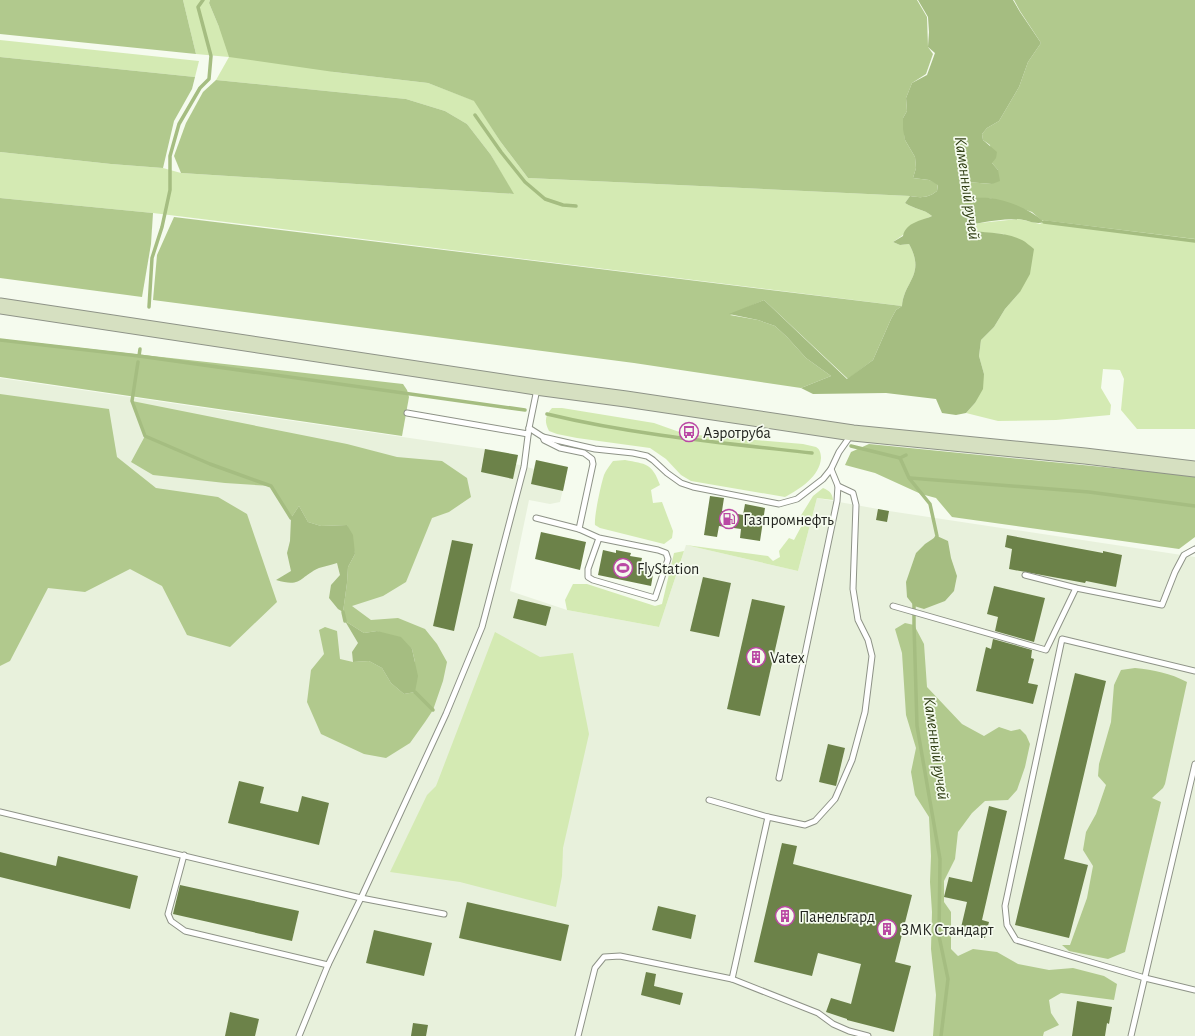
<svg xmlns="http://www.w3.org/2000/svg" width="1195" height="1036" font-family="'Alegreya Sans',sans-serif">
  <style>
    .built { fill: #e8f1dc }
    .green { fill: #d4eab3 }
    .forest { fill: #b1c98d }
    .water { fill: #a5bd81 }
    .lines { fill: none; stroke-linecap: round; stroke-linejoin: round }
    .stream { stroke: #a5bd81; stroke-width: 3.5 }
    .building { fill: #6c8249 }
    .lane-casing { stroke: #8e9387; stroke-width: 7 }
    .secondary-casing { stroke: #8e9387; stroke-width: 17 }
    .lane { stroke: #fff; stroke-width: 5 }
    .secondary { stroke: #d6e0c1; stroke-width: 15 }
    .labels { text-anchor: middle; stroke-width: 3.5; stroke-linejoin: round; paint-order: stroke }
    .poi-label { font-size: 16px; fill: #232520; stroke: #f5fbee; text-anchor: start }
    .water-label { font-size: 17px; font-style: italic; fill: #2f3e13; stroke: #f5fbee }
  </style>
  <rect width="100%" height="100%" fill="#f5fbee"/>
  <!-- built -->
  <polygon class="built" points="0,378 485,449 518,455 516,464 534,469 536,460 568,467 560,502 550,504 529,500 510,591 567,610 659,627 686,545 798,571 817,498 889,511 1195,557 1195,1036 0,1036"/>
  <!-- green -->
  <g class="green">
    <path d="M183 0H210L209 3 219 27 334 72 428 83 475 101 500 141 528 178 910 196 905 203C914 209 924 209 932 216L927 218 893 242 900 245 909 244C926 275 904 281 902 306L153 213 0 198V152L111 164 163 168 181 173 513 194 491 155 467 124 445 111 406 99 216 80 229 57 196 54Z"/>
    <polygon points="0,40 199,61 195,77 0,57"/>
    <polygon points="1019,219 1040,224 1043,222 1041,220 1195,239 1195,429 1137,429 1121,410 1124,379 1120,370 1103,369 1101,388 1111,405 1110,415 1056,420 998,421 966,413 975,403 984,374 979,356 981,340 994,327 1005,309 1020,292 1004,234 986,233 966,229 966,226 980,223"/>
    <path d="M552 408H562L654 423 685 434 803 444C807 445 812 446 816 447 820 449 821 454 821 458 820 476 800 489 785 497L691 481 681 475 666 459 650 448 577 438 557 434 549 431C544 421 545 416 552 408Z"/>
    <path d="M625 460C646 464 652 463 660 485L651 490 653 503 662 502 673 531 672 538 664 544 600 528 595 525C594 516 601 484 604 475 606 470 610 465 613 461Z"/>
    <path d="M823 488C830 491 832 493 833 500L817 498 798 571 686 545 768 556 773 561 780 557 779 551 789 538 794 540 802 525 797 522 813 496Z"/>
    <polygon points="684,551 659,627 567,610 565,600 573,584 587,584 655,606 662,604 674,553"/>
    <polygon points="495,632 540,657 573,653 589,734 563,848 562,876 556,907 460,882 390,872 427,795 436,786"/>
  </g>
  <!-- forest -->
  <g class="forest">
    <polygon points="0,0 183,0 196,54 0,34"/>
    <path d="M210 0H917L927 17 928 47 933 54 926 74 912 83 906 98 907 111 903 118 905 140 915 157 916 168 913 178 929 180 938 184 937 191C928 198 921 198 910 196L528 178 500 141 474 101 428 83 334 72 229 57 219 27 209 3Z"/>
    <polygon points="1014,0 1195,0 1195,239 1041,220 1032,212 989,198 975,198 968,195 964,190 963,186 967,182 992,184 998,170 992,163 990,145 983,140 982,134 987,128 999,121 1019,87 1028,62 1041,43 1020,11"/>
    <polygon points="0,57 195,77 192,89 174,121 163,168 111,164 0,152"/>
    <polygon points="216,80 406,99 445,111 467,124 491,155 514,194 181,173 174,156 186,123 203,92"/>
    <polygon points="0,198 153,213 151,244 142,297 0,278"/>
    <polygon points="174,217 902,306 896,310 891,319 873,360 848,379 764,300 730,315 758,320 775,326 787,337 806,358 831,376 801,388 634,363 153,300 157,255"/>
    <polygon points="0,339 403,384 407,390 409,397 402,436 0,377"/>
    <polygon points="0,394 109,409 117,457 156,488 218,497 247,514 277,602 230,647 187,635 162,586 130,569 85,592 48,588 10,661 0,666"/>
    <polygon points="132,401 347,444 397,457 442,461 467,478 471,497 449,512 432,518 406,582 383,596 352,606 371,620 398,618 425,629 437,644 447,662 443,681 433,710 425,722 410,743 386,758 364,754 321,734 307,702 311,670 324,654 319,630 325,627 337,631 340,659 353,662 369,661 382,668 391,683 404,694 415,692 415,662 412,649 377,631 364,633 345,621 343,612 347,583 348,567 355,554 347,525 321,526 308,522 299,506 291,518 271,486 225,483 153,475 131,462 145,436"/>
    <polygon points="869,444 1195,476 1195,537 1179,549 952,517 936,498 921,494 875,473 845,465 851,452"/>
    <polygon points="905,623 914,625 924,644 927,687 962,724 984,736 999,727 1011,731 1020,729 1026,735 1030,744 1025,767 1017,790 1008,800 985,801 972,813 958,832 955,859 944,881 944,902 951,912 951,949 958,956 973,949 997,952 1018,964 1049,970 1073,968 1104,976 1117,984 1114,1000 1061,993 1049,1000 1051,1013 1059,1025 1044,1032 1043,1036 933,1036 936,995 931,949 932,912 930,882 931,856 929,817 915,795 911,772 916,748 906,715 902,653 895,629"/>
    <path d="M1135 668C1154 670 1170 673 1187 682L1165 784 1163 788 1152 798 1161 802 1125 952 1108 959 1069 951 1062 945H1070L1087 898 1093 866 1083 850 1086 832 1096 814 1106 785 1098 776 1099 764 1111 722 1114 685 1121 670Z"/>
  </g>
  <!-- water -->
  <g class="water">
    <path d="M918 0H1013L1020 12 1041 43 1028 62 1019 87 999 121 987 128 982 134 983 140 997 152 996 158 992 163 998 170 1000 181 992 184 967 182 963 186C964 190 966 194 970 196 976 199 983 197 989 198 1008 200 1030 209 1044 222 1036 225 1027 220 1019 219 1002 219 982 222 966 226V229C984 234 1004 231 1022 240 1026 242 1030 246 1034 249L1030 274 1020 292 1005 309 994 327 981 340 979 356 984 374 983 389 975 403 966 413 956 415 942 413 936 399 886 393 813 394 801 388 831 376 806 358 787 337 775 326 758 320 729 314 764 300 847 379 873 360 891 319 896 310 902 306C904 281 926 275 909 244L900 245 893 242 903 236C906 222 921 221 932 216 924 209 914 209 905 203L910 196C921 198 928 198 937 191L938 185 929 180 913 178 916 168 915 157 905 140 903 129V118L907 111 906 98 912 83 927 75 935 53 928 47 929 32 928 17Z"/>
    <path d="M299 506 308 522 321 526 347 525 353 535 355 554 348 567 347 583 343 612 338 609 329 598 331 585 340 575 337 563C332 565 325 566 319 568 299 577 302 588 276 580L291 571 287 553 290 541 291 518Z"/>
    <polygon points="937,536 948,541 951,558 957,576 954,591 945,601 924,609 914,606 907,597 906,582 916,553 925,544"/>
    <polygon points="345,621 364,633 377,631 401,637 412,649 418,676 415,692 404,694 391,683 382,668 369,661 353,662 352,652 358,643"/>
  </g>
  <g class="lines">
    <!-- stream -->
    <g class="stream">
      <polyline points="475,115 501,152 525,182 545,199 563,205 576,206"/>
      <polyline points="1044,222 1195,241"/>
      <polyline points="149,307 152,258 162,227 170,190 170,156 179,124 200,88 209,79 211,56 198,7 203,0"/>
      <polyline points="0,340 139,356 525,410"/>
      <polyline points="139,356 140,349"/>
      <polyline points="138,362 132,401 145,436 210,464 271,486 291,518"/>
      <path d="M547 414C634 435 723 443 812 453"/>
      <polyline points="851,446 900,458"/>
      <polyline points="906,455 900,458 909,478 930,504 937,536 935,540"/>
      <polyline points="910,478 1089,492 1195,506"/>
      <polyline points="914,604 914,625 917,726 940,859 939,936 948,979 941,1036"/>
      <polyline points="343,612 345,621"/>
      <polyline points="415,692 433,710"/>
    </g>
  </g>
  <!-- building -->
  <g class="building">
    <polygon points="485,449 518,455 513,479 481,472"/>
    <polygon points="536,460 568,467 563,491 531,484"/>
    <polygon points="710,496 724,498 722,511 743,515 745,504 765,508 760,541 740,538 741,529 719,526 717,537 704,535"/>
    <polygon points="878,509 889,511 887,522 876,520"/>
    <polygon points="541,532 586,542 580,570 535,559"/>
    <polygon points="1007,535 1103,553 1103,551 1122,555 1116,587 1086,581 1085,583 1009,569 1012,549 1005,547"/>
    <polygon points="452,540 473,544 454,631 433,626"/>
    <polygon points="603,550 616,553 616,550 631,553 630,556 642,558 640,567 654,569 651,586 598,575"/>
    <polygon points="703,577 731,583 719,637 690,631"/>
    <polygon points="994,586 1045,598 1034,642 995,631 998,617 987,614"/>
    <polygon points="518,599 551,607 546,626 513,618"/>
    <polygon points="752,599 785,606 760,716 727,709"/>
    <polygon points="993,639 1032,650 1031,658 1034,659 1028,683 1038,685 1033,704 976,691 986,647 991,649"/>
    <polygon points="1075,673 1106,681 1064,859 1088,865 1069,938 1015,925"/>
    <polygon points="828,744 845,748 836,786 819,782"/>
    <polygon points="239,781 264,787 260,803 298,812 302,796 329,803 319,845 228,823"/>
    <polygon points="989,806 1007,811 982,920 989,922 985,938 960,932 967,902 944,897 949,877 972,882"/>
    <polygon points="782,843 797,846 793,864 912,895 895,962 911,966 894,1032 847,1020 847,1019 826,1012 831,998 851,1004 861,964 818,953 812,976 754,962"/>
    <polygon points="0,852 56,866 58,856 138,876 130,909 0,877"/>
    <polygon points="180,885 299,911 292,941 173,914"/>
    <polygon points="467,902 569,925 561,961 459,938"/>
    <polygon points="658,906 696,915 691,939 652,930"/>
    <polygon points="374,930 432,943 424,976 366,963"/>
    <polygon points="646,972 656,974 654,986 683,993 680,1005 641,995"/>
    <polygon points="1077,1001 1112,1007 1109,1024 1107,1023 1105,1036 1072,1036"/>
    <polygon points="230,1012 259,1019 255,1036 225,1036"/>
    <polygon points="413,1023 428,1025 426,1036 411,1036"/>
  </g>
  <g class="lines">
    <defs>
      <g id="lane">
        <polyline points="407,413 528,434"/>
        <polyline points="529,428 543,437 595,449 633,453 647,456 653,460 667,473 681,483 693,487 779,504 797,499 823,479 831,469"/>
        <polyline points="543,437 544,440 560,448 584,453 592,459 593,464 579,529"/>
        <polyline points="536,518 579,529 599,538 658,550 666,553 668,559 655,598 593,580 588,577 588,569 599,538"/>
        <polyline points="1025,575 1076,588 1162,605 1175,572 1184,555 1195,549"/>
        <polyline points="893,606 1046,650 1076,588"/>
        <polyline points="1195,671 1062,639 1005,906 1007,925 1016,940 1145,978 1195,990"/>
        <polyline points="779,778 837,501 838,486"/>
        <polyline points="709,800 768,817"/>
        <polyline points="0,812 361,898 444,914"/>
        <polyline points="184,855 168,914 171,921 185,931 328,965"/>
        <polyline points="732,979 768,817 805,825 815,821 835,799 852,760 865,712 872,656 868,640 858,620 853,589 856,505 853,493 838,486 831,469 839,452 851,435"/>
        <polyline points="299,1036 328,965 361,898 446,714 482,627 524,467 529,428 537,389"/>
        <polyline points="578,1036 595,968 604,957 620,956 732,979 818,1013 833,1024 849,1031 868,1036"/>
        <polyline points="1131,1036 1195,764"/>
      </g>
      <polyline id="secondary" points="0,306 536,387 626,399 853,433 1085,456 1195,469"/>
    </defs>
    <!-- lane casing -->
    <use href="#lane" class="lane-casing"/>
    <!-- secondary casing -->
    <use href="#secondary" class="secondary-casing"/>
    <!-- lane -->
    <use href="#lane" class="lane"/>
    <!-- secondary -->
    <use href="#secondary" class="secondary"/>
  </g>
  <!-- icons -->
  <defs>
    <symbol id="bus-ring" viewBox="-11 -11 22 22"><circle r="9.5" fill="#f5fbee" stroke="#ba49a4" stroke-width="1.5"/><path d="M-5-6H5V4H4V6H2V4H-2V6H-4V4H-5ZM-3.5-4V0h7V-4ZM-3.5 1.2v1.5H-2V1.2ZM2 1.2v1.5H3.5V1.2Z" fill="#ba49a4"/></symbol>
    <symbol id="fuel-ring" viewBox="-11 -11 22 22"><circle r="9.5" fill="#f5fbee" stroke="#ba49a4" stroke-width="1.5"/><path d="M-5.5-6h7V0h2V4h1.3V-2.5L3-4.5l.8-.8L6-3V5H2.5V1h-1V6h-7ZM-4.2-4.7v3.2H.2V-4.7Z" fill="#ba49a4"/></symbol>
    <symbol id="stadium-ring" viewBox="-11 -11 22 22"><circle r="9.5" fill="#f5fbee" stroke="#ba49a4" stroke-width="1.5"/><path d="M0-5a6.5 5 0 1 0 0 10a6.5 5 0 1 0 0-10ZM-3.5-1.8h7v3.6h-7Z" fill="#ba49a4"/></symbol>
    <symbol id="building-ring" viewBox="-11 -11 22 22"><circle r="9.5" fill="#f5fbee" stroke="#ba49a4" stroke-width="1.5"/><path d="M-4-6H4V6H1V3H-1V6H-4ZM-2.5-4.3h1.7v1.8h-1.7ZM.8-4.3h1.7v1.8H.8ZM-2.5-1h1.7V.8h-1.7ZM.8-1h1.7V.8H.8Z" fill="#ba49a4"/></symbol>
  </defs>
  <g fill-rule="evenodd">
    <use href="#bus-ring" x="678" y="421" width="22" height="22"/>
    <use href="#fuel-ring" x="718" y="508" width="22" height="22"/>
    <use href="#stadium-ring" x="612" y="557" width="22" height="22"/>
    <use href="#building-ring" x="745" y="646" width="22" height="22"/>
    <use href="#building-ring" x="774" y="905" width="22" height="22"/>
    <use href="#building-ring" x="876" y="918" width="22" height="22"/>
  </g>
  <g class="labels">
    <!-- poi labels -->
    <g class="poi-label">
      <text x="703" y="438">Аэротруба</text>
      <text x="743" y="525">Газпромнефть</text>
      <text x="637" y="574">FlyStation</text>
      <text x="770" y="663">Vatex</text>
      <text x="799" y="922">Панельгард</text>
      <text x="901" y="935">ЗМК Стандарт</text>
    </g>
    <!-- water labels -->
    <g class="water-label">
      <text transform="translate(968 188) rotate(82)" y="6">Каменный ручей</text>
      <text transform="translate(937 748) rotate(82)" y="6">Каменный ручей</text>
    </g>
  </g>
</svg>
